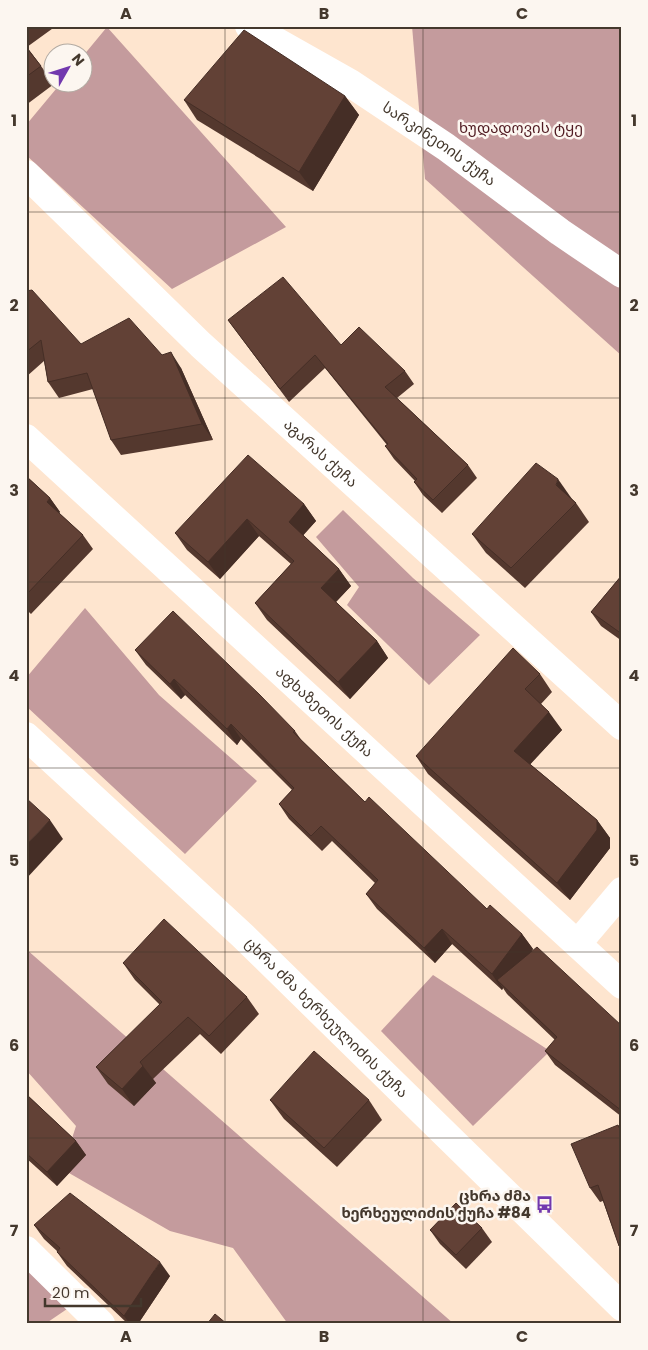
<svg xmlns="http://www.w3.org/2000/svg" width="648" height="1350" font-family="Poppins,'Noto Sans Georgian',sans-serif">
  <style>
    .forest { fill: #c49b9d }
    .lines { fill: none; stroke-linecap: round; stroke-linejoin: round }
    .minor { stroke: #fff; stroke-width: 28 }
    .wall { fill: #54382e }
    .shaded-wall { fill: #452e26 }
    .building { fill: #624136; stroke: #452e26 }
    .grid { fill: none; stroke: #44382d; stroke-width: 1; stroke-opacity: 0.55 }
    .labels { text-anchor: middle; stroke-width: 5; stroke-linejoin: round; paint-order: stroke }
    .park-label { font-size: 15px; fill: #501b22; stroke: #fcf6f0 }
    .street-label { font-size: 15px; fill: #44382d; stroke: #fcf6f0 }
    .poi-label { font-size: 15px; font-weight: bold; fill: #44382d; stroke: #fcf6f0; text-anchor: end }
    .neatline { fill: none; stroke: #44382d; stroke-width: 2 }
    .grid-label { font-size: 16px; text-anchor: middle; font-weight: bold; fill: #44382d }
  </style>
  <rect width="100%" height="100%" fill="#fee5cf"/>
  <!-- forest -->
  <g class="forest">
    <polygon points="412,26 622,26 622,356 425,179"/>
    <polygon points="107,27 286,227 172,289 26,155 26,125 61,83 82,82 83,56"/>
    <polygon points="343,510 413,578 480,635 429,685 347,605 359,587 316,537"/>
    <polygon points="85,608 159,695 257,781 185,854 26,706 26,678"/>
    <polygon points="26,949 454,1324 288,1324 233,1248 170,1231 62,1169 76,1126 26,1070"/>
    <polygon points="433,975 550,1051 473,1126 381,1031"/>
    <polygon points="26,1263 67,1309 45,1324 26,1324"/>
  </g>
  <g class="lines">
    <!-- minor -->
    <g class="minor">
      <path id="s1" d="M249 26 350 83 446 147 560 232 622 274"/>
      <path id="s2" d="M26 174 201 345 622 726"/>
      <path id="s3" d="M26 438 622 985"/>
      <path id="s4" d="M26 736 243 936 622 1307"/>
      <polyline points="578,943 622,891"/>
      <polyline points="26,1250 101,1324"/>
    </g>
  </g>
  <!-- wall -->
  <g class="wall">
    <polygon points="26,26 56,26 27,47 41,66 54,84 26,105"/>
    <polygon points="345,96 359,115 313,191 197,120 184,100"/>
    <polygon points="26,291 81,344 162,355 181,368 213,440 121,455 111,440 93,389 59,398 48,382 44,361 26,377"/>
    <polygon points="228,320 341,345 405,371 414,384 397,398 468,465 477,478 442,513 423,495 414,482 415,481 394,459 385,446 387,445 325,368 289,402"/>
    <polygon points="26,476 50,498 60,512 59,513 83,535 93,549 31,614 26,609"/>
    <polygon points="572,499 576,503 589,522 525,588 486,553 472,534"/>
    <polygon points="304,504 316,521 303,535 339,569 351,586 336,602 377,641 388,658 350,699 267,620 255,603 291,564 259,536 220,579 187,550 175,533"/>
    <polygon points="622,575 622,641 601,626 591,612"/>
    <polygon points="135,650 295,731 302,741 365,802 487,909 522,934 533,949 530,953 622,1026 622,1117 555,1065 545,1051 555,1040 507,994 503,988 502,990 452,944 435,963 377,909 366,894 375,883 332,841 322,851 289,819 279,804 292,790 241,739 237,745 185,695 181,699 146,665"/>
    <polygon points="540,674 552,692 541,704 562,730 530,764 597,820 610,838 610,848 570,900 428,774 416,756"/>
    <polygon points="123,963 247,997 259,1014 221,1054 200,1034 153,1079 156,1083 134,1106 108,1084 96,1067 160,1005 135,980"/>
    <polygon points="26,1094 76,1141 86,1155 57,1186 26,1158"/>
    <polygon points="270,1100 369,1100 382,1120 337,1167 284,1119"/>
    <polygon points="618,1125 622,1131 622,1250 619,1246 603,1201 600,1202 590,1188"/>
    <polygon points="34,1225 170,1276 138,1324 128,1324 67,1266 57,1252 57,1251 44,1239"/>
    <polygon points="482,1228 492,1242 466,1269 440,1244 430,1230"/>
  </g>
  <!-- shaded-wall -->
  <g class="shaded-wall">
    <polygon points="345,96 359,115 313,191 299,172"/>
    <polygon points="171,352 181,368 213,440 202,424"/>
    <polygon points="558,479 572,499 569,505 556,485"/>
    <polygon points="50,498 60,512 56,516 47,502"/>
    <polygon points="304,504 316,521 300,539 289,522"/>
    <polygon points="247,519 259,536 220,579 208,562"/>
    <polygon points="339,569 351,586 333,605 321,588"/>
    <polygon points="377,641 388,658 350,699 338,682"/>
    <polygon points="174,679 185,695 181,699 170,684"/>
    <polygon points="549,712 562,730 526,769 514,751"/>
    <polygon points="231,724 241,739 237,745 227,729"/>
    <polygon points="50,820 63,839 26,879 26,845"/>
    <polygon points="597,820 610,838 610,848 570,900 557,883"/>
    <polygon points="442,929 452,944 435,963 424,948"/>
    <polygon points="522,934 533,949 504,987 497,980 503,988 502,990 492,974"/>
    <polygon points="143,1066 156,1083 134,1106 122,1089"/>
    <polygon points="76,1141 86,1155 57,1186 47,1172"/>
    <polygon points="160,1262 170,1276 138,1324 130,1324 124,1316"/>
  </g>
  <!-- building -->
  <g class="building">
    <polygon points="244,30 345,96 299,172 184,100"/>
    <polygon points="26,47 41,66 26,77"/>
    <polygon points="283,277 341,345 359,327 405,371 385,387 468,465 433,500 414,482 417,479 385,446 388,444 315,355 280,389 228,320"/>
    <polygon points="32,290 81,344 129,318 162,355 171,352 202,424 111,440 87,373 48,382 41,340 26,352 26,291"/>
    <polygon points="248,455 304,504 289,522 339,569 321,588 377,641 338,682 255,603 294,561 247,519 208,562 175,533"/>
    <polygon points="536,463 558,479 556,485 576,503 511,568 472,534"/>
    <polygon points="26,476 50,498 47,502 83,535 26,595"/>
    <polygon points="622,575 622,634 591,612"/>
    <polygon points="173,611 260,695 295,731 293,732 365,802 369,797 487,909 490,905 522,934 492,974 442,929 424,948 366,894 378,880 321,826 311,836 279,804 294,788 231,724 227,729 174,679 170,684 135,650"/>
    <polygon points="513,648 540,674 525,689 549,712 514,751 597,820 597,830 557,883 416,756"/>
    <polygon points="26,798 50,820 26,845"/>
    <polygon points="164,919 247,997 209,1036 188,1017 140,1062 143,1066 122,1089 96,1067 162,1002 123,963"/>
    <polygon points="537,947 622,1026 622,1111 545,1051 557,1037 497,980"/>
    <polygon points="314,1051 369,1100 324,1148 270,1100"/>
    <polygon points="26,1094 76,1141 47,1172 26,1153"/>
    <polygon points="618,1125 622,1134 622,1245 619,1246 598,1185 590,1188 571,1144"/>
    <polygon points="70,1193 160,1262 124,1316 57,1252 60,1248 34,1225"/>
    <polygon points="456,1203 482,1228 456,1255 430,1230"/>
    <polygon points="215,1314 227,1324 207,1324"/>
  </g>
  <!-- grid -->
  <path class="grid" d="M225 26V1324M423 26V1324M26 212H622M26 398H622M26 582H622M26 768H622M26 952H622M26 1138H622"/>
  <!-- icons -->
  <defs>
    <symbol id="bus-bare" viewBox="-9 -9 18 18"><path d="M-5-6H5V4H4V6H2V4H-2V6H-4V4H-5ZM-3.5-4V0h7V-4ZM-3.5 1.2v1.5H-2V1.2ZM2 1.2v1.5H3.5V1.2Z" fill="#7238ae" stroke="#fcf6f0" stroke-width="2.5" paint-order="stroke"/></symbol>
  </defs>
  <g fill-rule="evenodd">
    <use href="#bus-bare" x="532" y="1192" width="25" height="25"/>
  </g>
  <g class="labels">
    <!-- park labels -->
    <g class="park-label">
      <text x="521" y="133">ხუდადოვის ტყე</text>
    </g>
    <!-- street labels -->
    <g class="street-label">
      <text dy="5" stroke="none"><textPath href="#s1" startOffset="224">სარკინეთის ქუჩა</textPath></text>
      <text dy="5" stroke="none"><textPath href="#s2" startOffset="406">აგარას ქუჩა</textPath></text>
      <text dy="5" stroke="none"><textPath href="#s3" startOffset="405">აფხაზეთის ქუჩა</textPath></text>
      <text dy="5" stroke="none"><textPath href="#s4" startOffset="412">ცხრა ძმა ხერხეულიძის ქუჩა</textPath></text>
    </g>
    <!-- poi labels -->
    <g class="poi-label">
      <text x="531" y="1201">ცხრა ძმა<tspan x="531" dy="17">ხერხეულიძის ქუჩა #84</tspan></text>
    </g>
  </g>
  <!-- border -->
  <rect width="648" height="1350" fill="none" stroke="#fcf6f0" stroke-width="55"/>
  <!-- north arrow -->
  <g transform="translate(68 68) rotate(51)"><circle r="24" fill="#fcf6f0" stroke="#b2aaa2"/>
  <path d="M0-4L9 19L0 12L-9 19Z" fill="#7238ae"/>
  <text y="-8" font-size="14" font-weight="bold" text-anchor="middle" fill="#44382d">N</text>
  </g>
  <!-- scale -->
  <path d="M45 1298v8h96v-8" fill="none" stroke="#44382d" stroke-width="2.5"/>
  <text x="52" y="1298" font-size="15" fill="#44382d" stroke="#fcf6f0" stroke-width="4" paint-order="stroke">20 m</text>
  <rect x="28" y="28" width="592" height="1294" class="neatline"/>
  <g class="grid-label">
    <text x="126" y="19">A</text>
    <text x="324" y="19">B</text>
    <text x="522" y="19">C</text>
    <text x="14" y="126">1</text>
    <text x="634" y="126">1</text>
    <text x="14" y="311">2</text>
    <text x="634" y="311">2</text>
    <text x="14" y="496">3</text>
    <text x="634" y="496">3</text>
    <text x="14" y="681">4</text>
    <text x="634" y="681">4</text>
    <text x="14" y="866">5</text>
    <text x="634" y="866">5</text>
    <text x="14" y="1051">6</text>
    <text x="634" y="1051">6</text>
    <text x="14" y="1236">7</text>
    <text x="634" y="1236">7</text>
    <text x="126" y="1342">A</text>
    <text x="324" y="1342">B</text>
    <text x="522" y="1342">C</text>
  </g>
</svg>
